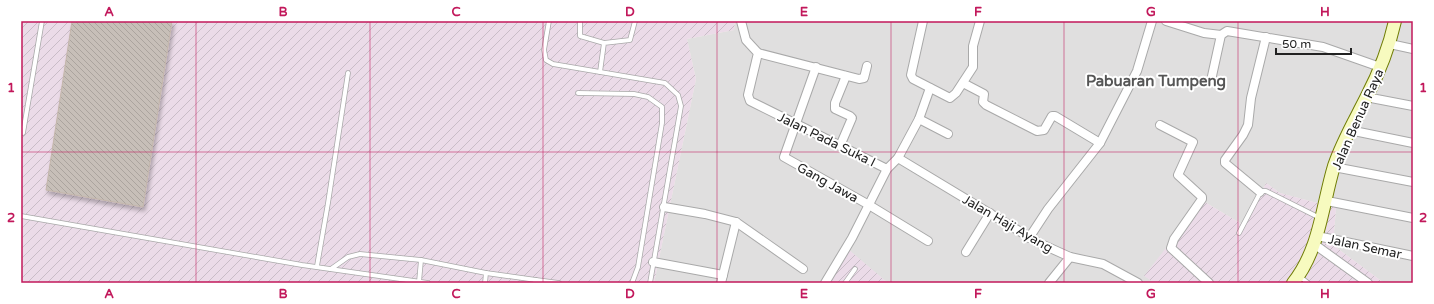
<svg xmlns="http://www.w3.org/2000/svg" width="1434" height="304" font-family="'Varela Round',sans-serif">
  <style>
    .residential { fill: #e0dfdf }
    .industrial { fill: url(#industrial-furrows) }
    .building { fill: url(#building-back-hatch); stroke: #c4b6ab; filter: url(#shadow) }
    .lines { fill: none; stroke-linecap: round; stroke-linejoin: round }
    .lane-casing { stroke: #a9a9a9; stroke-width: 5.5 }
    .street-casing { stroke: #a9a9a9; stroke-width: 10 }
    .secondary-casing { stroke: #707d05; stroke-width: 14 }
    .lane { stroke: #fff; stroke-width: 4 }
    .street { stroke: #fff; stroke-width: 8 }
    .secondary { stroke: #f7fabf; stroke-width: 12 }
    .grid { fill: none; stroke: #c2185b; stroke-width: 1; stroke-opacity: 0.55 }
    .labels { text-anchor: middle; stroke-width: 4; stroke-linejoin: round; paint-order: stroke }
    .street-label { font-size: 13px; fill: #222; stroke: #fff }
    .quarter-label { font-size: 15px; font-weight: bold; fill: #555; stroke: #fff }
    .neatline { fill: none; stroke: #c2185b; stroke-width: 1.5 }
    .grid-label { font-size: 13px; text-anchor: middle; font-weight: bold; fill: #c2185b }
  </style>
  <defs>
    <pattern id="industrial-furrows" width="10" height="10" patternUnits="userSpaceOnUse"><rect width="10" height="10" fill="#ebdbe8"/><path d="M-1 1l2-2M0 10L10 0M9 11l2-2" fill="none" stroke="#c9bcc7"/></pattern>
    <pattern id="building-back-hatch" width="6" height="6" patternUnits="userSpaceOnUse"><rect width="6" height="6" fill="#c7bfb8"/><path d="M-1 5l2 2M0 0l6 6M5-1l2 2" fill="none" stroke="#aba49e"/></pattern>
    <filter id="shadow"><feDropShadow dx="2" dy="4" stdDeviation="2" flood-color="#0004"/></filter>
  </defs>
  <rect width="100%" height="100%" fill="#f2efe9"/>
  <!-- residential -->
  <polygon class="residential" points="735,21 1413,21 1413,283 1384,283 1333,245 1336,208 1280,193 1266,183 1245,226 1203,201 1145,276 1155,283 888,283 848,250 827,283 654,283 696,79 687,39 734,30"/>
  <!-- industrial -->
  <g class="industrial">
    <polygon points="21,21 735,21 734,30 687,39 696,79 654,283 21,283"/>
    <polygon points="1266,183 1280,193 1336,208 1333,245 1384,283 1155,283 1144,276 1203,201 1245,226"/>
    <polygon points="848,249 888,283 827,283"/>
  </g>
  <!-- building -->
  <polygon class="building" points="72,21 172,21 143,207 46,190"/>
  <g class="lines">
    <defs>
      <g id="lane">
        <polyline points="549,21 544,50 546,60 553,64 665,83 678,95 681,106 650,283"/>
        <polyline points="580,21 580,36 604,43"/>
        <polyline points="600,72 604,43 630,40 635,21"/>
        <polyline points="578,93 634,94 648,97 662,107 662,123 638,267 632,283"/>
        <polyline points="23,133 42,21"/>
        <polyline points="21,216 302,265 428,283"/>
        <polyline points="1239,233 1261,191 1266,191 1320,218"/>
        <polyline points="317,266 328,203 348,73"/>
        <polyline points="331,269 348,257 360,254 421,260 486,273 485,283"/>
        <polyline points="486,273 536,280"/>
        <polyline points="1299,276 1308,283"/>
        <polyline points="419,282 421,260"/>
        <polyline points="535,283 536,280 559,283"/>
        <polyline points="845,283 855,269"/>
      </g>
      <g id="street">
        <polyline points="741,21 746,40 758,53 748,95 750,101 887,169"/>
        <polyline points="923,21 911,75 913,79 950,98 956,93 973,67 973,46 980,21"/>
        <polyline points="1166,21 1204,33 1221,35"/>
        <polyline points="1390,44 1413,49"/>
        <polyline points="758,53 859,79 864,78 867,66"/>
        <polyline points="816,67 784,157 869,205 928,241"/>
        <polyline points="1212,76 1221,35 1227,31 1323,47 1380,67"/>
        <polyline points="963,83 984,94 983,102 986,105 1037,131 1044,130 1052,116 1055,116 1100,143"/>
        <polyline points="1366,97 1413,106"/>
        <polyline points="919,119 948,134"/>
        <polyline points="1160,125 1193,142 1178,175 1202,197 1202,199 1174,239 1171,248 1209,283"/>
        <polyline points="1349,130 1413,143"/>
        <polyline points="840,146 852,118 850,116 835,109 835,103 846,76"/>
        <polyline points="898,158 919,119 930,88"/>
        <polyline points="1334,167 1413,182"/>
        <polyline points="1260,192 1225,163 1225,160 1243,135 1248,125 1251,98 1266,37"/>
        <polyline points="1327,201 1413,218"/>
        <polyline points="664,207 705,214 736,222 803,269"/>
        <polyline points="1317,236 1413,256"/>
        <polyline points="1029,238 1048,209 1100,143 1137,71 1152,21"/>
        <polyline points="1314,244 1368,283"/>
        <polyline points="966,252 990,213"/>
        <polyline points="653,262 723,275"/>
        <polyline points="721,283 736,222"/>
        <polyline points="825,283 852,238 887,169 898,158 1039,243 1070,257 1103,264 1138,283"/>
        <polyline points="1049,283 1070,257"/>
      </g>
      <path id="secondary" d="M1293 283C1320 249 1322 206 1334 166 1342 142 1355 120 1366 98 1379 73 1389 48 1395 21"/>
    </defs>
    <!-- lane casing -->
    <use href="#lane" class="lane-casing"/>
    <!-- street casing -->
    <use href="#street" class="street-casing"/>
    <!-- secondary casing -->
    <use href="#secondary" class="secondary-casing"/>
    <!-- lane -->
    <use href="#lane" class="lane"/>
    <!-- street -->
    <use href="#street" class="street"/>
    <!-- secondary -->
    <use href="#secondary" class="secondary"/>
  </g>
  <!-- grid -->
  <path class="grid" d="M196 21V283M370 21V283M543 21V283M717 21V283M891 21V283M1064 21V283M1238 21V283M21 152H1413"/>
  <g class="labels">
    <!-- street labels -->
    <g class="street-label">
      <text transform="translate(1357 119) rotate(-66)" y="5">Jalan Benua Raya</text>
      <text transform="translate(827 139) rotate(26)" y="5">Jalan Pada Suka I</text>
      <text transform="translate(828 182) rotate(29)" y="5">Gang Jawa</text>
      <text transform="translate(1008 223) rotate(30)" y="5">Jalan Haji Ayang</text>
      <text transform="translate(1365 246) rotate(12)" y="5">Jalan Semar</text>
    </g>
    <!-- quarter labels -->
    <g class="quarter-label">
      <text x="1156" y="86">Pabuaran Tumpeng</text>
    </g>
  </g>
  <!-- border -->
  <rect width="1434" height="304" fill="none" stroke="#ffffff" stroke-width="44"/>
  <!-- scale -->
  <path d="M1276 48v6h75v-6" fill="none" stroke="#222222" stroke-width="2"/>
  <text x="1282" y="48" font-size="12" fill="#222222" stroke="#ffffff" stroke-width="3" paint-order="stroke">50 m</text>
  <rect x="22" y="22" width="1390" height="260" class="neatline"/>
  <g class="grid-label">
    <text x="109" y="16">A</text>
    <text x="283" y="16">B</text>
    <text x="456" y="16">C</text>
    <text x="630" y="16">D</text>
    <text x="804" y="16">E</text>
    <text x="978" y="16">F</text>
    <text x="1151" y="16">G</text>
    <text x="1325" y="16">H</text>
    <text x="11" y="92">1</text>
    <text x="1423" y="92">1</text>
    <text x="11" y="222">2</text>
    <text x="1423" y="222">2</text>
    <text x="109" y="298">A</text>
    <text x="283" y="298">B</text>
    <text x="456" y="298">C</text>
    <text x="630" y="298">D</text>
    <text x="804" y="298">E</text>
    <text x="978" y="298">F</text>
    <text x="1151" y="298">G</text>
    <text x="1325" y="298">H</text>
  </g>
</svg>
